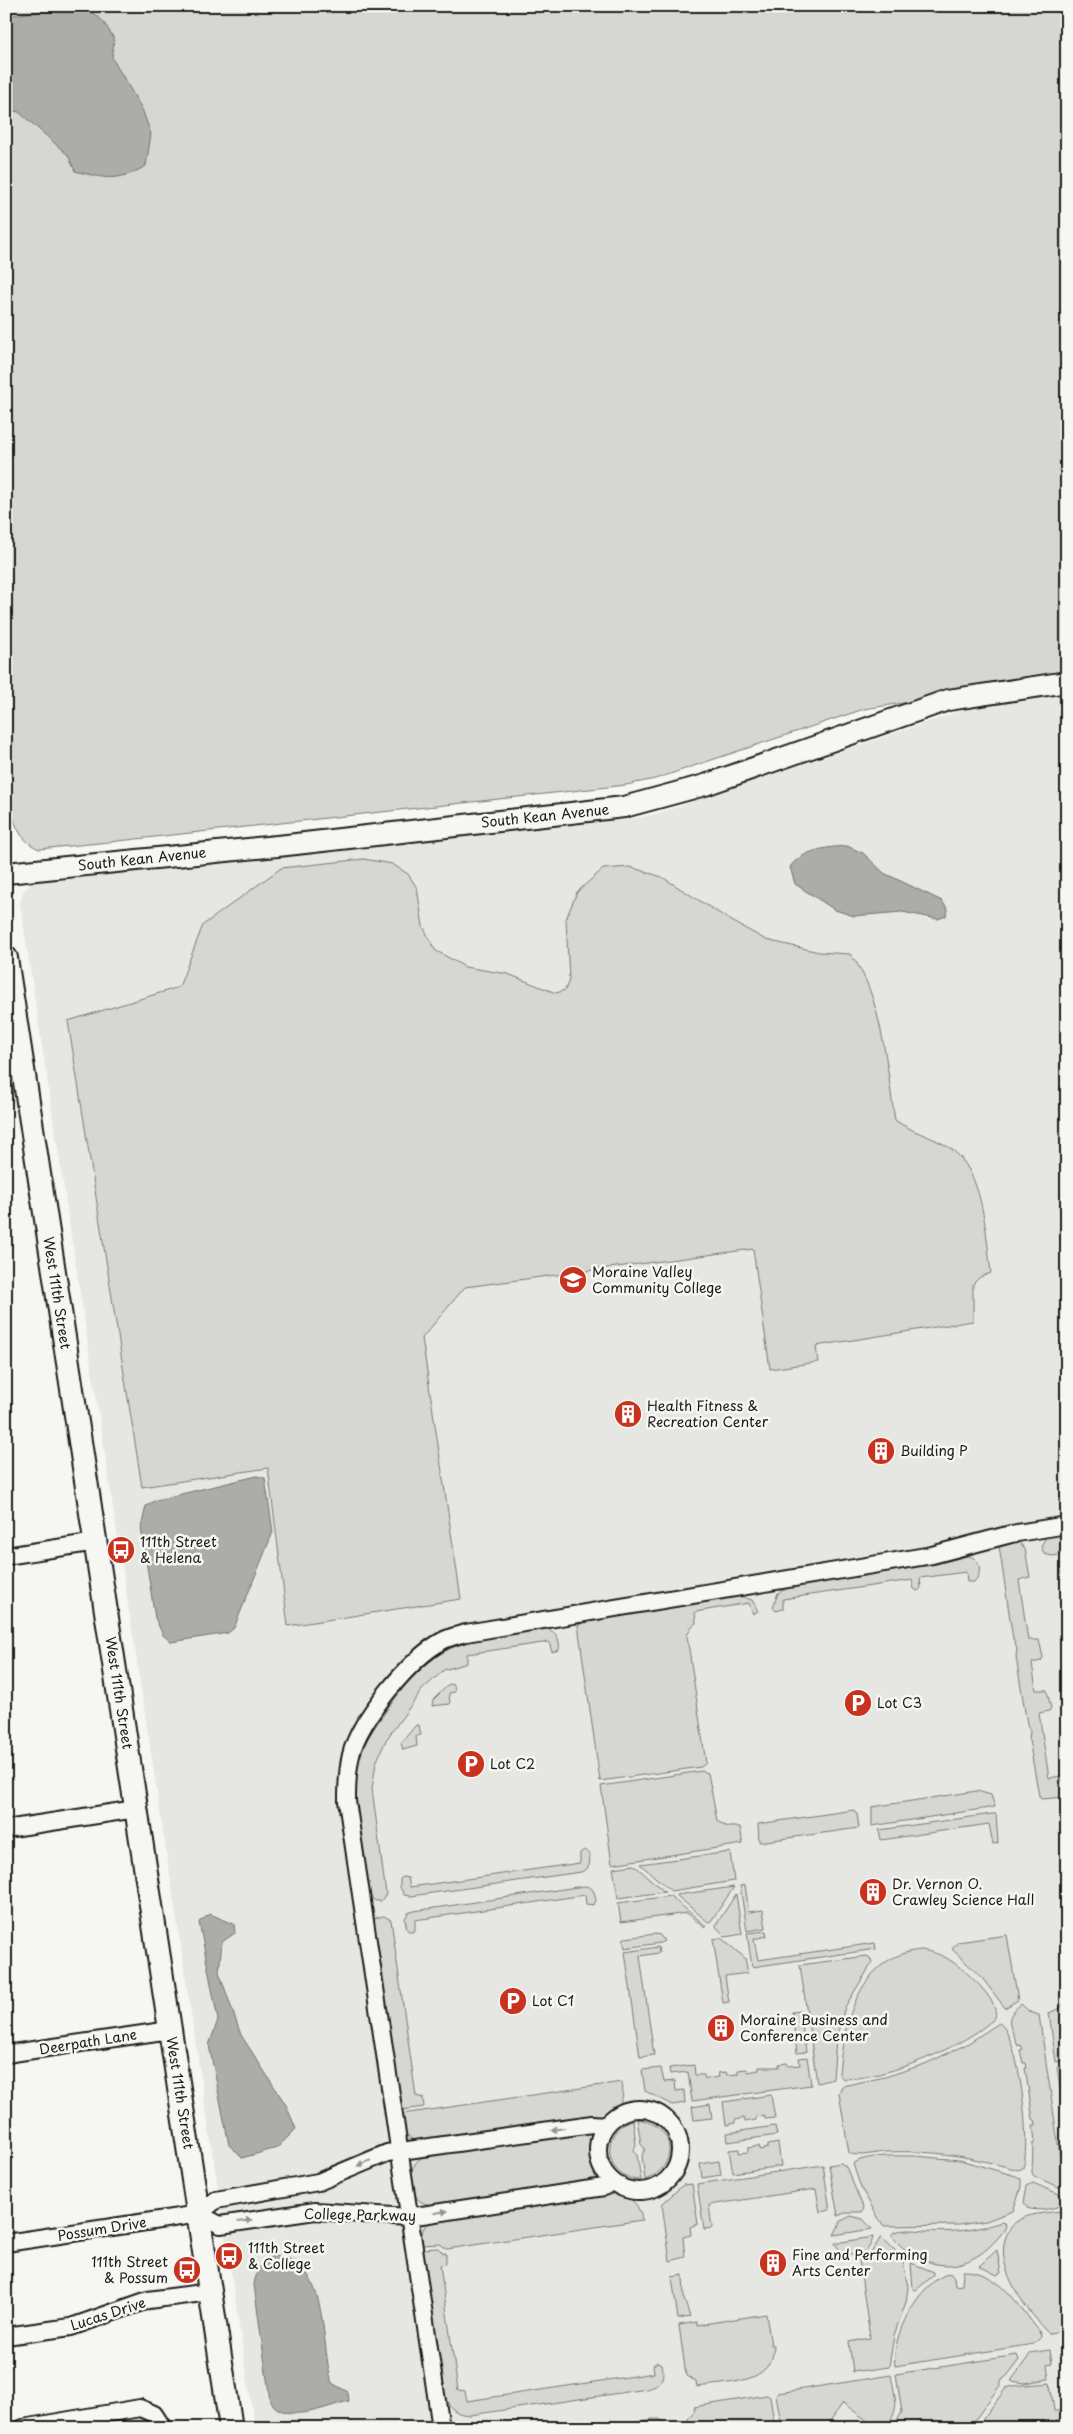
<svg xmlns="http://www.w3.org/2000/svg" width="1073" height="2434" font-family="'Playpen Sans',sans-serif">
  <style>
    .built { fill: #e6e6e2 }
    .green { fill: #d6d6d2; stroke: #797977 }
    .water { fill: #acaca9; stroke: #727271 }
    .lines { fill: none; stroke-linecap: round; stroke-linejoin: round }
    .minor-casing { stroke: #1c1c1c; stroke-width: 20 }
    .tertiary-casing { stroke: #1c1c1c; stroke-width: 24 }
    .secondary-casing { stroke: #1c1c1c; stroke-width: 26 }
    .minor { stroke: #f6f6f2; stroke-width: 16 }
    .tertiary { stroke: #f6f6f2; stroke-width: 20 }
    .secondary { stroke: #f6f6f2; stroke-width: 22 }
    .oneway { fill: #949492 }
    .labels { text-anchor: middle; stroke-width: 5; stroke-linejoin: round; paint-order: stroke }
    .street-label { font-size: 14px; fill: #1c1c1c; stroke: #f6f6f2 }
    .poi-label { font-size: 14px; fill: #1c1c1c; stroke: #f6f6f2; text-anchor: start }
  </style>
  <rect width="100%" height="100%" fill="#f6f6f2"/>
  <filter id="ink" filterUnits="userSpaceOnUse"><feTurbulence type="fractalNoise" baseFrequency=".02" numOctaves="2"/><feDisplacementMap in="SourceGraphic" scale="10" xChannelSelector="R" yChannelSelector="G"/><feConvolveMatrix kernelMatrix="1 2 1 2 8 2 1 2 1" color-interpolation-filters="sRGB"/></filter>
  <g filter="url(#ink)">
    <!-- built -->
    <polygon class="built" points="1067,690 1067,2428 255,2428 20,903 23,891 30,884 39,880 637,818 662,812 963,710 1025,696"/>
    <!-- green -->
    <g class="green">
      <path d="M6 6H1067V678L864 709 655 779 626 785 109 842 39 849C10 837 11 803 6 776Z"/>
      <path d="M364 859 392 864 408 874 417 888 423 926 435 950 465 967 508 974 556 993 565 990 569 980 566 919 577 892 603 869 630 867 662 877 730 920 766 940 819 952 850 954C882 992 887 1072 895 1120 911 1132 932 1136 950 1148 984 1171 986 1236 991 1273L980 1277 973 1284V1321L816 1346 818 1362 770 1369 753 1249 465 1287 422 1338 461 1599 288 1626 268 1468 142 1487 68 1021 179 987 203 925 281 868Z"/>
      <polygon points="1067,1534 1067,1554 1052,1556 1044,1554 1041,1546 1046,1537"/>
      <polygon points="1008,1542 1019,1542 1025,1549 1030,1577 1019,1580 1028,1640 1039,1640 1043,1657 1041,1661 1032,1663 1036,1690 1047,1690 1051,1708 1049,1711 1039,1713 1049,1778 1061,1776 1067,1791 1067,1797 1041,1799 1039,1796 1029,1740 1030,1731 1027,1724 1016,1657 1017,1649 1013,1639 999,1546"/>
      <path d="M967 1556C981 1557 983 1573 974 1582H967L966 1572 920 1578 921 1588 918 1591 914 1589 912 1580 783 1599V1609L776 1611 773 1607 778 1593 790 1587 932 1565Z"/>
      <polygon points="740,1596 752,1600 758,1611 753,1614 749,1603 695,1612 696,1623 691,1627 687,1636 706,1763 701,1767 600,1781 578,1625 586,1622"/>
      <path d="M540 1629C553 1627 561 1637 559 1650L552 1652 549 1642 467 1654V1663L444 1670 422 1690 386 1740 376 1763 372 1789 386 1894 381 1901H376L368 1896C363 1857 352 1815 355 1775 357 1752 371 1732 384 1714 434 1641 457 1642 540 1629Z"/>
      <polygon points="449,1684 454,1685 455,1692 449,1693 450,1704 432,1706 433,1700"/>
      <polygon points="416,1725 419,1725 421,1735 416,1736 417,1746 403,1750 401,1743"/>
      <polygon points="702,1771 708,1773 717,1821 727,1827 740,1827 743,1844 612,1864 601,1786"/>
      <polygon points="977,1791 991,1795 995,1807 872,1826 872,1807"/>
      <polygon points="854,1810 857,1814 859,1828 759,1842 758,1824"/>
      <polygon points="992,1814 996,1814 998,1843 993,1844 989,1824 881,1840 879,1830"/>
      <path d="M584 1850 588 1852C591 1861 591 1869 581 1872L411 1896 404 1895 400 1887V1879L403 1877 408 1878 410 1887 580 1863V1853Z"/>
      <polygon points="730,1852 734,1881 671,1891 640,1864"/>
      <polygon points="634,1865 665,1892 618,1898 613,1868"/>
      <polygon points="745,1885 749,1912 763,1910 766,1928 747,1931 740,1886"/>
      <path d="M584 1886C594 1886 595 1894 596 1901L593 1905 586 1904 585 1895 415 1920V1930L412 1932 407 1930 405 1919 408 1913 414 1911Z"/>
      <polygon points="734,1887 711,1921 708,1922 676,1895"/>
      <polygon points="736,1894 742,1934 726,1937 717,1928 716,1925"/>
      <polygon points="670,1896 705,1925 705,1928 687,1913 621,1922 618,1903"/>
      <polygon points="384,1916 391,1920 416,2096 423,2098 424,2107 401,2110 373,1926 375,1918"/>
      <polygon points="766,1931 767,1936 754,1939 758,1960 875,1943 876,1949 752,1967 747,1933"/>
      <polygon points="655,1934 660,1935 664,1941 660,1943 625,1948 623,1939 625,1938"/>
      <polygon points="1007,1935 1018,2000 1005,2008 982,1978 952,1949 958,1942"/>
      <polygon points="721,1938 745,1958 748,1973 725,1976 729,2002 723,2003 713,1939"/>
      <polygon points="658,1947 659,1953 640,1956 654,2055 640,2057 625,1952"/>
      <path d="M922 1950C931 1952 940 1954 948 1959 962 1967 1001 2000 995 2018 964 2047 886 2079 843 2079L839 2074C843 2023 860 1954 922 1950Z"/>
      <polygon points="867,1956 870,1958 872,1963 845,2007 836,2039 833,2079 817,2083 800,1965"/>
      <polygon points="1067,1998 1067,2060 1056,2062 1049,2013 1060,2008"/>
      <path d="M1021 2004 1030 2012 1039 2015 1064 2183 1058 2187 1034 2176 1032 2173 1033 2143 1035 2142 1033 2125H1036L1035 2120 1033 2119 1025 2068H1027L1026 2063H1023L1020 2050 1023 2049 1021 2045 1018 2046C1011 2026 1002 2019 1021 2004Z"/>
      <polygon points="800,2011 806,2052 797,2053 792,2012"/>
      <path d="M999 2023C1020 2035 1031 2145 1023 2168L1018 2170C972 2157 935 2150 887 2152 876 2152 859 2158 849 2153L839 2093 842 2086 885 2077 925 2064 967 2044Z"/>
      <polygon points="807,2057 811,2085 692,2101 688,2072 670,2074 669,2068 694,2065 695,2075 704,2075 705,2079 719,2077 718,2073 726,2072 727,2075 738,2074 738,2070 747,2069 748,2072 759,2070 759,2067 779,2067 779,2064 787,2063 788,2066 800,2065 799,2058"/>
      <polygon points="1067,2065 1067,2136 1057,2067"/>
      <polygon points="661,2068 664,2082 675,2081 676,2091 684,2090 685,2103 672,2105 645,2091 642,2070"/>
      <path d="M622 2082C625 2103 620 2106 602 2115L422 2141 412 2139 405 2133 402 2114Z"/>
      <polygon points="771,2095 775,2118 765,2119 764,2115 756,2117 756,2120 745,2122 744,2118 735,2120 735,2123 726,2125 723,2102"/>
      <polygon points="710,2104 712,2118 694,2120 692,2107"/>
      <path d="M637 2119C675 2124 681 2166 645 2180L642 2155 645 2149 641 2144Z"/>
      <path d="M633 2120 636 2145 633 2150 637 2155 641 2180C604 2181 598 2129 633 2120Z"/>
      <polygon points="775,2126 777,2135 728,2142 727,2133"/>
      <path d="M588 2132 592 2135 591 2161 597 2180 439 2204C433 2205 425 2205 420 2201 406 2189 408 2162 425 2156Z"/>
      <polygon points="778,2143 781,2166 733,2173 729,2150 739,2149 739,2153 748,2152 748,2148 759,2146 760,2150 768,2148 768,2145"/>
      <path d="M915 2156 960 2160 1016 2176 1021 2179V2187L1013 2211 986 2221 959 2225 883 2226 861 2188 853 2164C865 2154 900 2156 915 2156Z"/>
      <polygon points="719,2161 721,2175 702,2178 700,2164"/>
      <polygon points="841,2163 846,2167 864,2209 862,2212 847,2212 838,2216 829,2165"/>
      <polygon points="823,2165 830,2210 820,2212 816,2189 709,2205 712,2228 704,2229 697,2184"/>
      <path d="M1033 2183 1064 2196 1066 2202C1059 2209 1037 2212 1027 2208L1024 2202 1027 2186Z"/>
      <polygon points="692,2184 698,2224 690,2227 691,2235 683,2237 685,2257 670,2261 662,2204 683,2185"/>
      <path d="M613 2194C630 2195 639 2203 642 2220L447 2249 440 2244 422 2245 421 2237 424 2227 436 2219Z"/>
      <path d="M1061 2211 1067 2212V2324L1064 2325 1065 2331 1049 2333C1042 2329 1037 2319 1031 2313 1013 2290 988 2248 1016 2222 1027 2213 1048 2213 1061 2211Z"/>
      <polygon points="851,2216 863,2219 872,2229 834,2235 841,2221"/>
      <path d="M1002 2222 1006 2224 1005 2229C985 2257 956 2275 921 2259 910 2254 898 2245 891 2235 896 2228 916 2230 924 2231 952 2233 976 2230 1002 2222Z"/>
      <path d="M873 2237C870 2258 844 2262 835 2243Z"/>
      <polygon points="881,2237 899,2254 903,2262 908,2287 906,2302 894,2335 889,2367 853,2372 849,2342 870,2338 859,2260 871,2253"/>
      <path d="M438 2248 443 2253H446V2264L440 2265 458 2390 465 2391 467 2401 654 2373 653 2365 657 2362 662 2364C665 2378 661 2386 647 2389L470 2415C455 2415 447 2406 444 2393L422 2249Z"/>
      <polygon points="997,2250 1001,2273 997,2275 979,2266"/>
      <polygon points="911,2263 934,2272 934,2275 916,2290 913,2289"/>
      <path d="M963 2271C999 2270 1019 2306 1039 2331L1041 2337 1034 2344 895 2366C891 2335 919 2282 950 2273L954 2278 955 2286 962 2285Z"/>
      <polygon points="683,2275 684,2299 690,2317 678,2319 672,2277"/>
      <path d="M766 2314 771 2345H774C774 2385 727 2382 697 2387L696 2382 686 2376 679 2325 697 2322V2325Z"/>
      <polygon points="1050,2350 1052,2363 1047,2364 1049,2379 1025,2383 1011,2381 1031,2353"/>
      <polygon points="1017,2355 1019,2360 1007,2376 1001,2380 1001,2384 969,2428 893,2428 902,2412 896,2374"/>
      <path d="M891 2375C895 2399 901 2407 886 2428H877L843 2403 825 2428H782L776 2396 778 2393Z"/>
      <path d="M1050 2383 1054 2411H1060L1062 2419 1056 2420 1057 2428 977 2427 1006 2388C1018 2384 1035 2385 1050 2383Z"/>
      <polygon points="767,2395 770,2397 775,2428 689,2428 688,2419 695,2410 693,2407"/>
      <polygon points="653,2419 660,2419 669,2428 661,2428 660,2426 594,2428"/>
    </g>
    <!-- water -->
    <g class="water">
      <path d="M63 8C95 11 98 11 114 39L112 58 142 109 151 134 146 166C117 182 106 179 75 171L68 155 19 112 6 110V16Z"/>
      <path d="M847 846 863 853 884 873 942 901 948 910 946 916 938 919 902 912 854 916 835 910 795 884 790 867C802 850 827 847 847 846Z"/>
      <polygon points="257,1476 265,1478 273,1532 234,1628 228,1633 171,1642 163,1635 155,1618 141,1528 146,1506 156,1500"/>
      <polygon points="210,1914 234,1924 235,1933 222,1942 219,1972 241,2035 286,2105 296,2129 277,2148 242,2158 229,2145 209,2045 218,2020 199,1922"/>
      <path d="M273 2256C330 2256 320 2345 332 2383L348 2392 349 2401C327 2406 286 2426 270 2401L254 2285C256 2271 261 2262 273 2256Z"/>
    </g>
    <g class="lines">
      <defs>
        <g id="minor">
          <polyline points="6,1556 96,1542"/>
          <polyline points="6,1829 136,1809"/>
          <polyline points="6,2054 170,2030"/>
          <circle cx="639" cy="2150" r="41"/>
          <polyline points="199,2214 216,2200 318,2182 387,2153 592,2124 606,2125"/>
          <polyline points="199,2214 220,2225 315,2211 409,2217 604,2187 612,2181"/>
          <polyline points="6,2243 199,2214"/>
          <polyline points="6,2336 71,2327 148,2300 210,2292"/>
          <polyline points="23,2428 140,2408 154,2414 163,2428"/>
          <path d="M441 2428 347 1801C347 1786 347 1771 351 1755 359 1720 411 1657 444 1640 450 1637 458 1635 466 1633L932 1555 1011 1534 1067 1525"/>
        </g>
        <polyline id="tertiary" points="6,873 287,845 624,807 705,785 948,700 1067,682"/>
        <polyline id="secondary" points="6,958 231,2428"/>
      </defs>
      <!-- minor casing -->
      <use href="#minor" class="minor-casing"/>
      <!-- tertiary casing -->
      <use href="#tertiary" class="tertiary-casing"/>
      <!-- secondary casing -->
      <use href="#secondary" class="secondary-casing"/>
      <!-- minor -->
      <use href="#minor" class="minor"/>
      <!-- tertiary -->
      <use href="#tertiary" class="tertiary"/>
      <!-- secondary -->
      <use href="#secondary" class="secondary"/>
    </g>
    <!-- one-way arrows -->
    <defs><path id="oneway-solid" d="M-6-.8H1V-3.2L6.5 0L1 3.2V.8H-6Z" transform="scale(1.25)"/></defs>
    <g class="oneway">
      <use href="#oneway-solid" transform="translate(558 2129) rotate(172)"/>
      <use href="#oneway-solid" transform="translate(364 2163) rotate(157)"/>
      <use href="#oneway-solid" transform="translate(441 2212) rotate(-9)"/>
      <use href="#oneway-solid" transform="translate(245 2221) rotate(-8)"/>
    </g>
  </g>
  <!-- icons -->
  <defs>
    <symbol id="university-disc" viewBox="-11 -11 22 22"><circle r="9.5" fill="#c8321e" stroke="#f6f6f2"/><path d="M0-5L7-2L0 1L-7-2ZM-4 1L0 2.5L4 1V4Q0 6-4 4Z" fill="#fff"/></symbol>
    <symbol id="building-disc" viewBox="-11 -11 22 22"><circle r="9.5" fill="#c8321e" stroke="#f6f6f2"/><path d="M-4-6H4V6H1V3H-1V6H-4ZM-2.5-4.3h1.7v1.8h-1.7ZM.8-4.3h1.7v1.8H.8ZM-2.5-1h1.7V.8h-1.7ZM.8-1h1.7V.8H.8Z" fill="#fff"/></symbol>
    <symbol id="bus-disc" viewBox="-11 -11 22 22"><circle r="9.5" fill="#c8321e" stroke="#f6f6f2"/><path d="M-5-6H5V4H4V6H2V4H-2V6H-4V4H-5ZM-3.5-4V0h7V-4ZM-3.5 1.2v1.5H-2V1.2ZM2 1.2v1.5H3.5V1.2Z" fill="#fff"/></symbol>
    <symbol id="parking-disc" viewBox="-11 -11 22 22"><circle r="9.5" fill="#c8321e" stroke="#f6f6f2"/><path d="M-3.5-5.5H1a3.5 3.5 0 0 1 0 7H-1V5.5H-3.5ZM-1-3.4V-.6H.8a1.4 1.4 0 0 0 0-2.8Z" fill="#fff"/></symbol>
  </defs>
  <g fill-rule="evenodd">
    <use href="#university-disc" x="557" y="1264" width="32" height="32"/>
    <use href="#building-disc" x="612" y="1398" width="32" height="32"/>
    <use href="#building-disc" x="865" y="1435" width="32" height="32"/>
    <use href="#bus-disc" x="105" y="1534" width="32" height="32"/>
    <use href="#parking-disc" x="842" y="1687" width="32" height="32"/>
    <use href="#parking-disc" x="455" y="1748" width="32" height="32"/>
    <use href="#building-disc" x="857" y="1876" width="32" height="32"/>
    <use href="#parking-disc" x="497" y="1985" width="32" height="32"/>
    <use href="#building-disc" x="705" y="2012" width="32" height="32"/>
    <use href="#bus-disc" x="213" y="2240" width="32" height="32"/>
    <use href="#building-disc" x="757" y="2247" width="32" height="32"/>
    <use href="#bus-disc" x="171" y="2254" width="32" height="32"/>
  </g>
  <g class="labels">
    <!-- street labels -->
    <g class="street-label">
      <text transform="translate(545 816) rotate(-6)" y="5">South Kean Avenue</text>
      <text transform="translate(142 859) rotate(-6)" y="5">South Kean Avenue</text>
      <text transform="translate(57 1293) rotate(81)" y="5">West 111th Street</text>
      <text transform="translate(119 1693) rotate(81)" y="5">West 111th Street</text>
      <text transform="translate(88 2042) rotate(-9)" y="5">Deerpath Lane</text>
      <text transform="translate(180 2093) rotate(81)" y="5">West 111th Street</text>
      <text transform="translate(360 2215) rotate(1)" y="5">College Parkway</text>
      <text transform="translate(102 2229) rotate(-9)" y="5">Possum Drive</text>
      <text transform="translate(108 2314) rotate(-18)" y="5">Lucas Drive</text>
    </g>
    <!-- poi labels -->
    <g class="poi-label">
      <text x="592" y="1277">Moraine Valley<tspan x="592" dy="16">Community College</tspan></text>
      <text x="647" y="1411">Health Fitness &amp;<tspan x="647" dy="16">Recreation Center</tspan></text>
      <text x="900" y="1456">Building P</text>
      <text x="140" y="1547">111th Street<tspan x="140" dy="16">&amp; Helena</tspan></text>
      <text x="877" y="1708">Lot C3</text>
      <text x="490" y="1769">Lot C2</text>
      <text x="892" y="1889">Dr. Vernon O.<tspan x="892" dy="16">Crawley Science Hall</tspan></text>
      <text x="532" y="2006">Lot C1</text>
      <text x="740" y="2025">Moraine Business and<tspan x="740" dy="16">Conference Center</tspan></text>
      <text x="248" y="2253">111th Street<tspan x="248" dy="16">&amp; College</tspan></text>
      <text x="792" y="2260">Fine and Performing<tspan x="792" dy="16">Arts Center</tspan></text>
      <text x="168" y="2267" text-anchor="end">111th Street<tspan x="168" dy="16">&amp; Possum</tspan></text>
    </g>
  </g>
  <!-- margin -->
  <rect width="1073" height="2434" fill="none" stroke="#f6f6f2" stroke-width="25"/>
  <rect x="12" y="12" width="1048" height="2409" fill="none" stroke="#1c1c1c" stroke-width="2" filter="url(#ink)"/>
</svg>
